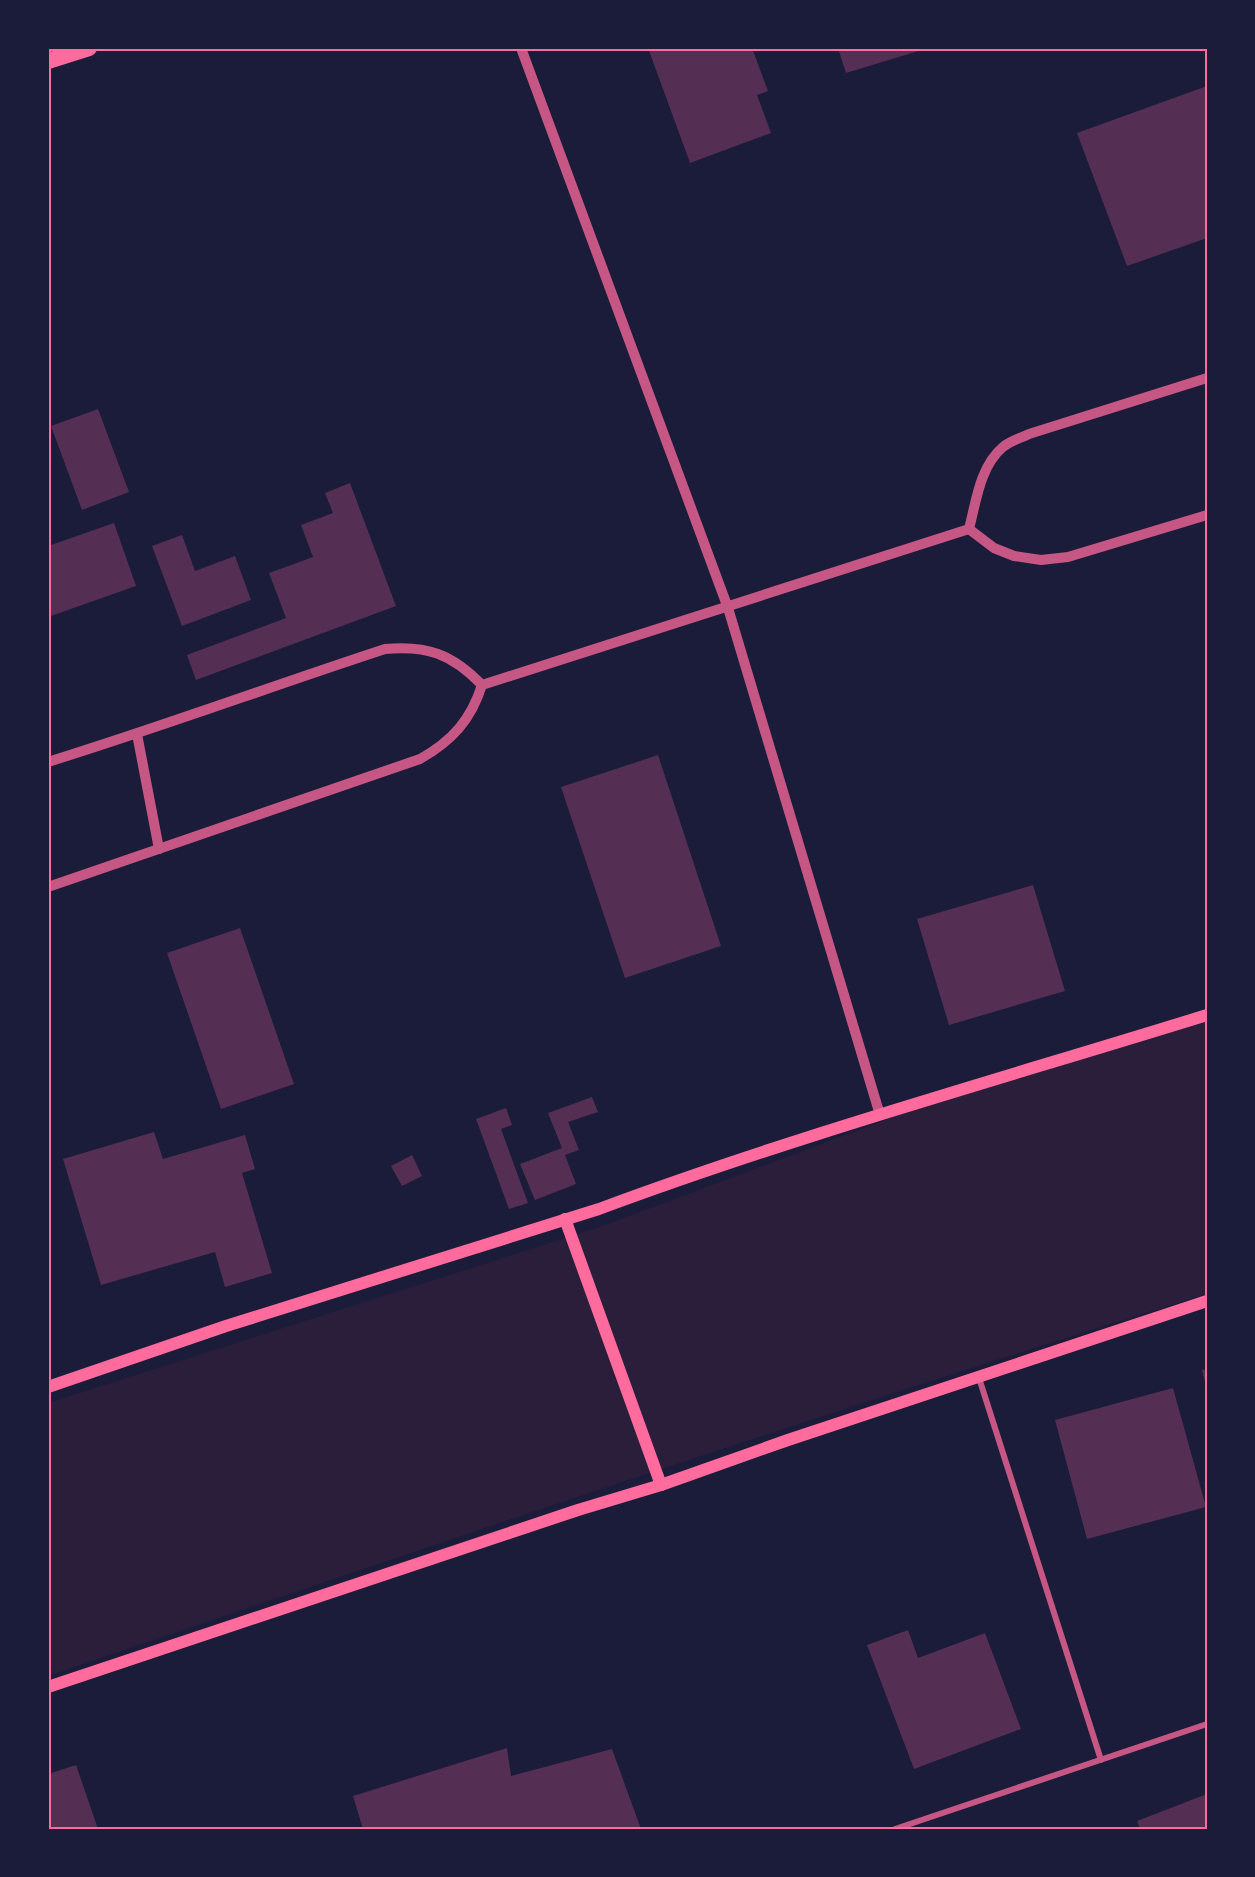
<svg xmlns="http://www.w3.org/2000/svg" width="1255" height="1877" font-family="'DejaVu Sans',sans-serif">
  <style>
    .green { fill: #2a1e3b }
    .building { fill: #542f53 }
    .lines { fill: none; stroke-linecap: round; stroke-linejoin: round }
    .minor { stroke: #c65784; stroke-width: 6 }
    .tertiary { stroke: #c65784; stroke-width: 10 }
    .secondary { stroke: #ff6b9d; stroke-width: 12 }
    .trunk { stroke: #ff6b9d; stroke-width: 16 }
    .neatline { fill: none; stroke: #ff6b9d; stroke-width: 2 }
  </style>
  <rect width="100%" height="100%" fill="#1b1b3a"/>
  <!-- green -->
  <path class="green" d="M1207 1013V1294C818 1414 433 1545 48 1676V1403L597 1228 893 1117Z"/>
  <!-- building -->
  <g class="building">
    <polygon points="648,48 752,48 768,91 757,95 771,133 690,163"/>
    <polygon points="838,48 925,48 925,49 846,73"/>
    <polygon points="1207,86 1207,238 1127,266 1077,133"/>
    <polygon points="98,409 129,492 82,510 51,426"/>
    <polygon points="350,483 396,606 196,680 187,655 286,618 269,573 313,557 301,525 333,513 325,493"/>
    <polygon points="114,523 136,586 48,617 48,546"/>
    <polygon points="182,535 195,571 235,556 251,600 182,626 152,546"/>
    <polygon points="658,755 721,946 625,978 561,787"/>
    <polygon points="1033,885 1065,991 949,1025 917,919"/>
    <polygon points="240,928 294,1084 221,1109 167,953"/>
    <polygon points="592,1097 598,1112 568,1122 579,1150 565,1155 576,1184 535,1200 520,1164 562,1148 548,1113"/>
    <polygon points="506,1108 512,1125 501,1129 528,1203 509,1209 476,1119"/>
    <polygon points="154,1132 163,1159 245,1135 255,1169 242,1173 272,1273 225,1287 215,1252 101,1285 63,1159"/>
    <polygon points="412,1155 422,1176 402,1186 391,1166"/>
    <polygon points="1207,1369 1207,1386 1206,1386 1202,1370"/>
    <polygon points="1173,1388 1206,1507 1087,1539 1055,1420"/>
    <polygon points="908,1630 918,1658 985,1633 1021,1729 914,1769 867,1645"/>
    <polygon points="507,1748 511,1776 612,1749 641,1829 363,1829 353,1796"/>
    <polygon points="76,1765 98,1829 48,1829 48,1774"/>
    <polygon points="1207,1794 1207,1829 1140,1829 1137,1821"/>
  </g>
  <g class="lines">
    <!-- minor -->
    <g class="minor">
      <polyline points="979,1378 1101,1760"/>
      <polyline points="895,1829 1207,1724"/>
    </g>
    <!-- tertiary -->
    <g class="tertiary">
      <polyline points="521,48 728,608 880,1115"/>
      <path d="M969 529C976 502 980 466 1003 447 1010 441 1021 438 1029 434L1207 378"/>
      <polyline points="969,529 994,548 1014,556 1041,560 1068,557 1207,515"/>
      <polyline points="482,685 969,529"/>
      <polyline points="137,734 159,849"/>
      <path d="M48 762C161 727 272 686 385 649 427 645 452 654 482 685"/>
      <path d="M48 887 420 759C452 741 471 720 482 685"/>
    </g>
    <!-- secondary -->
    <g class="secondary">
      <polyline points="565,1219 661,1485"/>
      <path d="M48 1387 226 1326 599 1209C798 1135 1004 1078 1207 1015"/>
      <polyline points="48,1687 578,1510 661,1485 788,1440 1207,1301"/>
    </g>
    <!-- trunk -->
    <polyline class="trunk" points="48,61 89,48"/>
  </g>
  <!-- border -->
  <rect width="1255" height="1877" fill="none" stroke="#1b1b3a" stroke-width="99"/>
  <rect x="50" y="50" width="1156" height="1778" class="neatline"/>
</svg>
